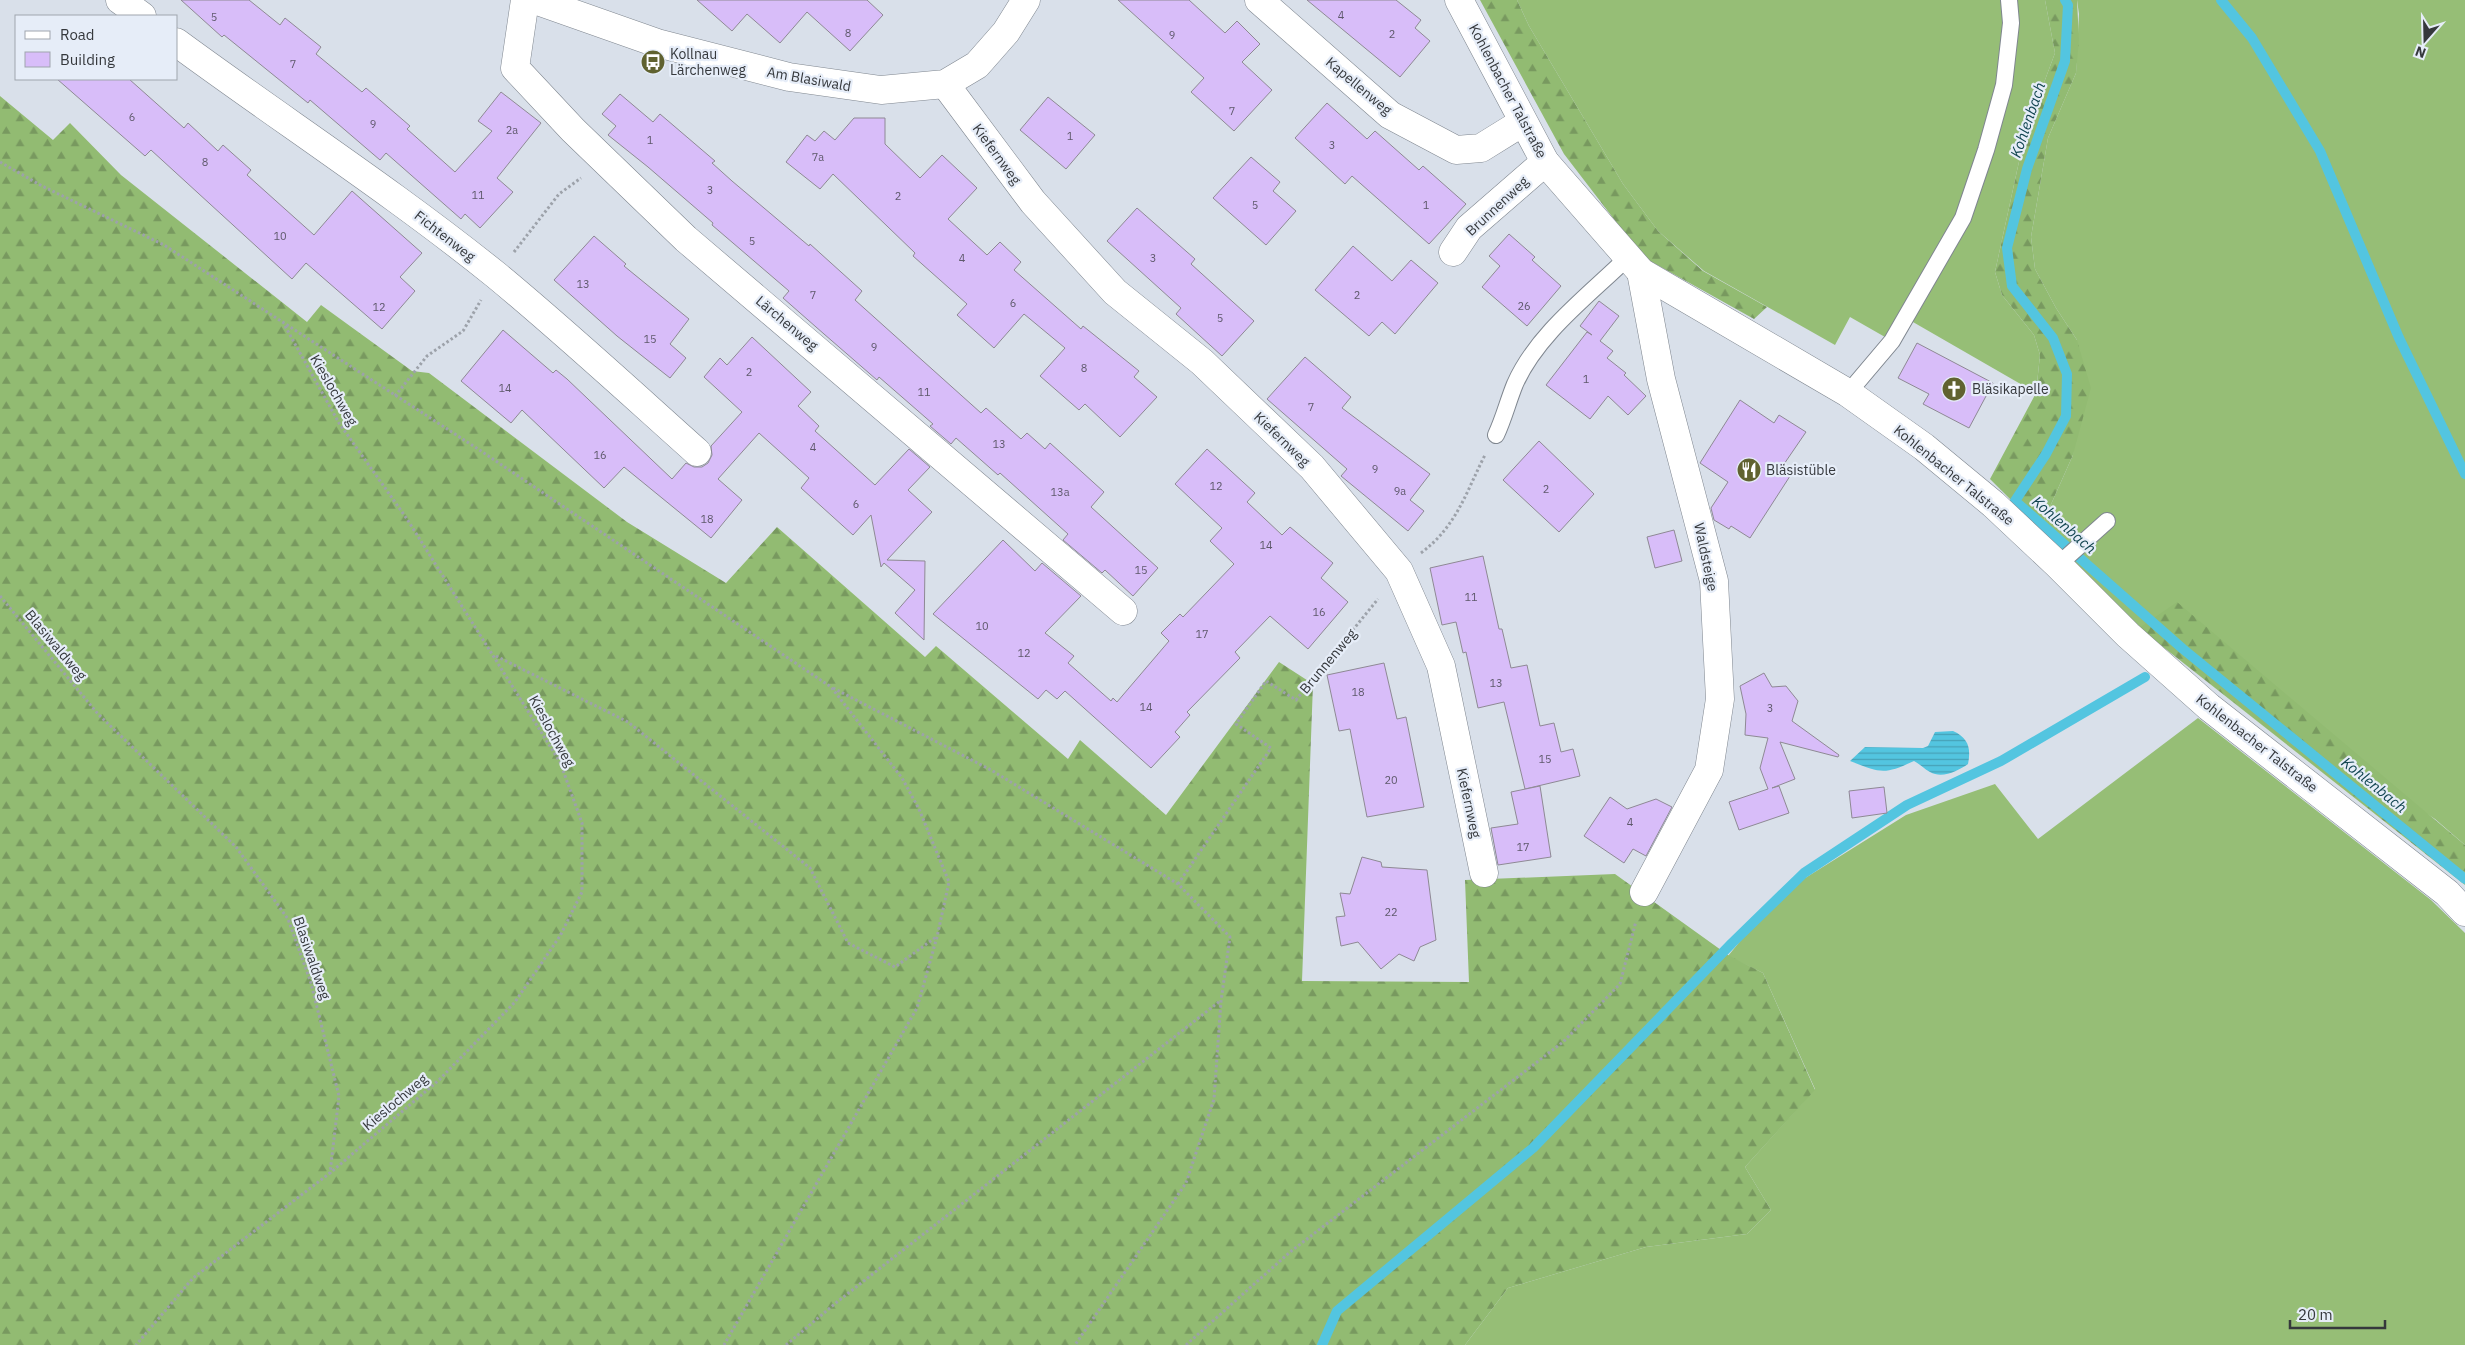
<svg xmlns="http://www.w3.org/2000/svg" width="2465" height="1345" font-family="'IBM Plex Sans',sans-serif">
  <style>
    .grass { fill: #96be76 }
    .forest { fill: url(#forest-firs) }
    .water { fill: url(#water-rules) }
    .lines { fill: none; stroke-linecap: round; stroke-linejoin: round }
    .stream { stroke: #53c5e0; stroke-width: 10 }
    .building { fill: #d8bdf9; stroke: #8e8994 }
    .service-casing { stroke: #7f868f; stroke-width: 18 }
    .minor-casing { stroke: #7f868f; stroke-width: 29 }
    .path { stroke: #9da2aa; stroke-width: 3; stroke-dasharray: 2.5 2.5; stroke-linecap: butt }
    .service { stroke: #fff; stroke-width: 16 }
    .minor { stroke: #fff; stroke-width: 28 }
    .labels { text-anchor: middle; stroke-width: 4.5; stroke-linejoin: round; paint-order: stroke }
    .number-label { font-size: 11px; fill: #5e596b }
    .poi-label { font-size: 14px; fill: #35383c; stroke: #e6edf8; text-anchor: start }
    .street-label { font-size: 14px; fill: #35383c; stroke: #e6edf8 }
    .water-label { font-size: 15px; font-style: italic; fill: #134651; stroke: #e6edf8 }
  </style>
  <defs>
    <pattern id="forest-firs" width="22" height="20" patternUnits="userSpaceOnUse" patternTransform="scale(1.25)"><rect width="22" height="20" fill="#92bb72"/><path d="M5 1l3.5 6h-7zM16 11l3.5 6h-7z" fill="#78995f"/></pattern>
    <pattern id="water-rules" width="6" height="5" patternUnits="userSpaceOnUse" patternTransform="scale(1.25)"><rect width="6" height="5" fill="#53c5e0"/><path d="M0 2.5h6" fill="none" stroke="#46a1b7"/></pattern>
  </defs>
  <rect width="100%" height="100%" fill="#d9e0ea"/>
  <!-- grass -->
  <g class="grass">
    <polygon points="1517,0 2045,0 2055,53 2025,134 1995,272 2002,295 2034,335 2040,355 2036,393 1906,318 1892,341 1850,317 1835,345 1704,271 1658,231 1623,184 1529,26"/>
    <polygon points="2077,0 2465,0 2465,845 2435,819 2139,628 2040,529 2073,455 2077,340 2056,308 2035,269 2031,237 2048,138 2076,73 2079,14"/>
    <polygon points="2198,718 2431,900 2465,933 2465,1345 1465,1345 1508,1288 1646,1247 1747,1234 1771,1210 1745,1167 1815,1089 1763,973 1728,956 1778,895 1906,815 1995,784 2038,839"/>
  </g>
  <!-- forest -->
  <g class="forest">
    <polygon points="1480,0 1517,0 1529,26 1623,184 1658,231 1703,271 1767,307 1754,319 1643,257 1564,154"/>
    <polygon points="2045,0 2077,0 2079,40 2076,73 2048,138 2031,237 2035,269 2056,308 2077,340 2091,388 2073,455 2040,529 1990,479 2036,393 2040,355 2034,335 2002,295 1995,272 2025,134 2055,53"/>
    <polygon points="0,96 53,140 70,123 121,175 307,322 321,305 412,371 429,373 627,522 726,583 777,527 925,657 936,646 1068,759 1080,740 1166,815 1279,662 1313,684 1302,981 1469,982 1465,880 1615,874 1728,955 1763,973 1815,1090 1745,1167 1771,1210 1747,1234 1646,1247 1508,1288 1465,1345 0,1345"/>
    <polygon points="2177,602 2465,845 2465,885 2139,628"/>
  </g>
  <!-- water -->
  <path class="water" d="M1953 731C1969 738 1971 749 1968 764 1958 771 1942 779 1930 772 1924 769 1920 764 1914 761 1884 775 1881 773 1850 761L1865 747 1923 748 1928 746 1935 732Z"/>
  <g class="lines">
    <!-- stream -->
    <g class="stream">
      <polyline points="2065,0 2068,5 2065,61 2027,169 2007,248 2012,286 2053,338 2067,374 2066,416 2046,454 2015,501 2183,649 2465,879"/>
      <polyline points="2221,0 2252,38 2320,151 2399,338 2465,474"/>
      <polyline points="1322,1345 1337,1311 1533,1148 1732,943 1804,873 1907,805 2001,761 2145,677"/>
    </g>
  </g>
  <!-- building -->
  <g class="building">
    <polygon points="181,0 249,0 280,25 285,18 321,47 316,54 362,92 366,88 410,126 407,129 455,172 492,131 478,121 501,92 541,123 497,178 513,192 480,228 465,214 461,219 386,153 380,160 310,100 308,103 224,35 222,37"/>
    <polygon points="697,0 867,0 883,15 850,51 807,12 780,43 747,14 732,31"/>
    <polygon points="1118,0 1189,0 1225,33 1237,21 1260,44 1242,62 1272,90 1234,131 1191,92 1204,78"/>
    <polygon points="1307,0 1396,0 1421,20 1415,28 1430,41 1400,77"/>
    <polygon points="57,79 129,79 184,128 188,123 218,151 223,145 251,170 247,175 314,235 352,191 422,253 400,277 415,291 382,329 306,263 292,279 151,150 145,156"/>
    <polygon points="620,94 653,122 660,114 715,161 712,163 732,181 809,246 810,244 862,291 855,300 981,413 986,408 1021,439 1027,433 1045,449 1050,443 1104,492 1091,507 1158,568 1133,596 1105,570 1102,573 1063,540 1068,534 1000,473 998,475 956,438 951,444 930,426 933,424 879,377 877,380 824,334 783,298 789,291 712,225 713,223 648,167 608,135 616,126 602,114"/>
    <polygon points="1048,97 1095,135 1066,169 1020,130"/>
    <polygon points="1327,103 1367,139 1375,131 1419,170 1423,166 1466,204 1429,244 1352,176 1345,184 1295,138"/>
    <polygon points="854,118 885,118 885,144 920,178 942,155 977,188 948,219 987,255 1000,242 1021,262 1014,270 1081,329 1083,326 1139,371 1134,377 1157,397 1120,437 1085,404 1079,410 1040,376 1065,348 1024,314 994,348 957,315 967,304 913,256 915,253 833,174 820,189 786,162 807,135 815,141 824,131 835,140"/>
    <polygon points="1251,157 1280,182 1273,191 1296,211 1266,245 1213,198"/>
    <polygon points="1137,208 1195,259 1191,264 1254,321 1222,356 1176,314 1181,308 1107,241"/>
    <polygon points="1509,234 1535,257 1532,260 1561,286 1527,326 1482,287 1500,266 1489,256"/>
    <polygon points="594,236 626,264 624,266 689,319 670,344 686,358 670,378 617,336 554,280"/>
    <polygon points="1353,246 1392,281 1411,260 1438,283 1395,334 1382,322 1369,336 1315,290"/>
    <polygon points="1599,301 1619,316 1600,341 1613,351 1607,358 1626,373 1624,375 1646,396 1628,415 1608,396 1590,419 1546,385 1587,332 1592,335 1580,326"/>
    <polygon points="503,330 553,373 556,370 567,379 672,479 686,463 694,467 702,467 708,463 712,455 711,446 742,412 704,377 720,358 727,365 752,337 811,392 798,406 819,426 815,431 875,485 909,449 930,467 908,490 932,512 887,560 925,561 924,640 895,613 915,590 884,563 881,567 871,515 853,535 801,488 809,478 759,433 718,479 742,500 711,538 624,467 604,488 522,410 511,423 461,381"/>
    <polygon points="1917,343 1993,383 1969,428 1923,404 1929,394 1898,378"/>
    <polygon points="1305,357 1351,397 1342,408 1430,474 1410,500 1424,511 1408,531 1341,476 1347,469 1267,399"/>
    <polygon points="1740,400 1774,423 1779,415 1806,432 1782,467 1792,473 1750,538 1731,526 1729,529 1714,520 1711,508 1728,482 1700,463"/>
    <polygon points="1539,441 1594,494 1559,532 1503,480"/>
    <polygon points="1207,449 1255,493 1247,502 1282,535 1290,527 1333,563 1321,578 1348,602 1308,649 1270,616 1235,652 1240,658 1187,712 1190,715 1175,732 1180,737 1151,768 1065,691 1057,699 1046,690 1038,699 933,614 1003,540 1035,571 1042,563 1081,596 1045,633 1074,656 1068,663 1111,701 1113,698 1117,702 1169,641 1161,633 1180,614 1183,617 1234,564 1210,541 1222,528 1175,484"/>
    <polygon points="1674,530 1682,561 1655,568 1647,537"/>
    <polygon points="1483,556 1499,629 1502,629 1511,668 1527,665 1540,726 1554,723 1561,752 1573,749 1580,776 1525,789 1504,702 1478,708 1466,652 1463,653 1456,622 1442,625 1430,568"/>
    <polygon points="1384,663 1397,719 1406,717 1424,807 1367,817 1350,729 1339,731 1327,675"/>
    <polygon points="1764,673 1772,687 1786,686 1798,701 1792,721 1839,755 1838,757 1780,742 1795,779 1772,788 1779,786 1789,813 1739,830 1729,802 1768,789 1760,768 1768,738 1745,735 1746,714 1740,686"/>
    <polygon points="1540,786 1551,857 1498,865 1491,828 1518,824 1511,792"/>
    <polygon points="1884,787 1887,813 1852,818 1849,791"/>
    <polygon points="1610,797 1627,809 1656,799 1672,807 1646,856 1633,849 1624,863 1584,836"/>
    <polygon points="1362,857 1381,862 1382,867 1427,870 1436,940 1420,947 1414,961 1399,954 1381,969 1358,942 1341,946 1336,917 1345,916 1340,893 1350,894"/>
  </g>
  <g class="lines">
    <defs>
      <g id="service">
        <polyline points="1848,393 1892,341 1963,218 1986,150 2004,85 2011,23 2009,0"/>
        <path d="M1496 435C1504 418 1508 401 1515 384 1537 334 1588 296 1627 258"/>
        <polyline points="2058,565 2107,521"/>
      </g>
      <g id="minor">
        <polyline points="120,0 142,16"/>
        <polyline points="525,0 515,68 573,130 686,239 1123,611"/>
        <polyline points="535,0 657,43 789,77 881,90 945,84 977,65 1006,32 1026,0"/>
        <polyline points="1259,0 1390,115 1456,150 1481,148 1523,122"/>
        <polyline points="1459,0 1545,162 1641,272 1848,393 1924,447 1993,504 2058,565 2128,635 2209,707 2447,893 2465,912"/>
        <path d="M176 42C282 120 393 192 496 275 565 332 631 393 697 452"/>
        <polyline points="945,84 1033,202 1115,292 1202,362 1312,467 1399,571 1441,666 1484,873"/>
        <polyline points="1453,252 1469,228 1545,162"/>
        <polyline points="1641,272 1661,379 1714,581 1720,699 1709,770 1644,892"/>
      </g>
    </defs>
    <!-- service casing -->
    <use href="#service" class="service-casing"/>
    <!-- minor casing -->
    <use href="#minor" class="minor-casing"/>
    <!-- path -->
    <g class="path">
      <polyline points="0,162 42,186 164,245 478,449 831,687 902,778 919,809 949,882 937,937 917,1008 724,1345"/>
      <polyline points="514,252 559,194 581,178"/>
      <polyline points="285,326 339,423 407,519 560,762 582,823 582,892 560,936 515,1002 439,1080 330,1173"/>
      <polyline points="395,396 427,356 463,331 481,300"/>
      <path d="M1421 553C1457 526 1466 492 1485 455"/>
      <polyline points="0,596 98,714 236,847 288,919 311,983 339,1096 330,1173 193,1278 136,1345"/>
      <polyline points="496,656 628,722 810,868 848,943 895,967 936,937"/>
      <polyline points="833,688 991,770 1178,884 1230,937 1221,1001 1214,1099 1186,1183 1075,1345"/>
      <polyline points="1178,884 1271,748 1236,724 1266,681 1296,700 1378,599"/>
      <polyline points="786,1345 837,1302 1220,1001"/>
      <polyline points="1186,1345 1290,1252 1563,1042 1620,984 1636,921"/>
    </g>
    <!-- service -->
    <use href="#service" class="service"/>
    <!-- minor -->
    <use href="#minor" class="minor"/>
  </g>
  <!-- icons -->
  <defs>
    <symbol id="bus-disc" viewBox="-11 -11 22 22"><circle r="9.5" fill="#606230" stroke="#e6edf8"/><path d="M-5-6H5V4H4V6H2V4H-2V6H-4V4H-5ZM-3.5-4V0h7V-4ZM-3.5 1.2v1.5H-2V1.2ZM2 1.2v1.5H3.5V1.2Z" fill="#fff"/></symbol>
    <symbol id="church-disc" viewBox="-11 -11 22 22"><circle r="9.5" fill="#606230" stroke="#e6edf8"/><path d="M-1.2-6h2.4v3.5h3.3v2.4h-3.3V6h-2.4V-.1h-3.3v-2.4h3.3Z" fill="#fff"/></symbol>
    <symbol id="restaurant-disc" viewBox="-11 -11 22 22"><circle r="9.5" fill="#606230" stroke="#e6edf8"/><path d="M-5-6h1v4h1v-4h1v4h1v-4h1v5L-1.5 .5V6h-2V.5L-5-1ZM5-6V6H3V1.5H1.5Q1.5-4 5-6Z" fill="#fff"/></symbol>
  </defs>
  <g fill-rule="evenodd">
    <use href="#bus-disc" x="639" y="48" width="28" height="28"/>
    <use href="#church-disc" x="1940" y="375" width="28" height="28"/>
    <use href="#restaurant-disc" x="1735" y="456" width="28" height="28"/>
  </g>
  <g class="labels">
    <!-- number labels -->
    <g class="number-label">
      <text x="1341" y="19">4</text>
      <text x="214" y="21">5</text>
      <text x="848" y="37">8</text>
      <text x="1392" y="38">2</text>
      <text x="1172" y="39">9</text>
      <text x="293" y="68">7</text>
      <text x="1232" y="115">7</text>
      <text x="132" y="121">6</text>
      <text x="373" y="128">9</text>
      <text x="512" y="134">2a</text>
      <text x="1070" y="140">1</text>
      <text x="650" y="144">1</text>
      <text x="1332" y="149">3</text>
      <text x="818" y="161">7a</text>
      <text x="205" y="166">8</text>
      <text x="710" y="194">3</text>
      <text x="478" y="199">11</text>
      <text x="898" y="200">2</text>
      <text x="1255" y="209">5</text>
      <text x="1426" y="209">1</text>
      <text x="280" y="240">10</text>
      <text x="752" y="245">5</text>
      <text x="962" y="262">4</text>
      <text x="1153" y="262">3</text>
      <text x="583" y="288">13</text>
      <text x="813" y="299">7</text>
      <text x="1357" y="299">2</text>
      <text x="1013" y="307">6</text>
      <text x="1524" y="310">26</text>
      <text x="379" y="311">12</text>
      <text x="1220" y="322">5</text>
      <text x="650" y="343">15</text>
      <text x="874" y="351">9</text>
      <text x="1084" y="372">8</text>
      <text x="749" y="376">2</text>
      <text x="1586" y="383">1</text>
      <text x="505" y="392">14</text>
      <text x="924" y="396">11</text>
      <text x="1311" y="411">7</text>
      <text x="999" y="448">13</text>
      <text x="813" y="451">4</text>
      <text x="600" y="459">16</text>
      <text x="1375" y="473">9</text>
      <text x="1216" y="490">12</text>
      <text x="1546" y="493">2</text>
      <text x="1400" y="495">9a</text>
      <text x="1060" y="496">13a</text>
      <text x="856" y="508">6</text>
      <text x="707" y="523">18</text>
      <text x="1266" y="549">14</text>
      <text x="1141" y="574">15</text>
      <text x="1471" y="601">11</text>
      <text x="1319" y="616">16</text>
      <text x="982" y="630">10</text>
      <text x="1202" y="638">17</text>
      <text x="1024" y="657">12</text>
      <text x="1496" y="687">13</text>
      <text x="1358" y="696">18</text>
      <text x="1146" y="711">14</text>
      <text x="1770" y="712">3</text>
      <text x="1545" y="763">15</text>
      <text x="1391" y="784">20</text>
      <text x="1630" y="826">4</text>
      <text x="1523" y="851">17</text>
      <text x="1391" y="916">22</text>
    </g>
    <!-- poi labels -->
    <g class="poi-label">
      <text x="670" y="59">Kollnau<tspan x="670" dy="16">Lärchenweg</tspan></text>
      <text x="1972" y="394">Bläsikapelle</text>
      <text x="1766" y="475">Bläsistüble</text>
    </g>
    <!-- street labels -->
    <g class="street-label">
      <text transform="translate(809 79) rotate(10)" y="5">Am Blasiwald</text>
      <text transform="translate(1359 86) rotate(40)" y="5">Kapellenweg</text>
      <text transform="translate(1508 91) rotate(62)" y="5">Kohlenbacher Talstraße</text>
      <text transform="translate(997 154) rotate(54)" y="5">Kiefernweg</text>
      <text transform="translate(1497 206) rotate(-43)" y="5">Brunnenweg</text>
      <text transform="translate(445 236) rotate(38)" y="5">Fichtenweg</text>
      <text transform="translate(787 323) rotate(40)" y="5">Lärchenweg</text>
      <text transform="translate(334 390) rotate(60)" y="5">Kieslochweg</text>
      <text transform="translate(1282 439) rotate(44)" y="5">Kiefernweg</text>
      <text transform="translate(1954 475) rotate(39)" y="5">Kohlenbacher Talstraße</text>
      <text transform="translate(1706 557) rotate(78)" y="5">Waldsteige</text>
      <text transform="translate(56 645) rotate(50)" y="5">Blasiwaldweg</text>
      <text transform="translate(1328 661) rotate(-50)" y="5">Brunnenweg</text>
      <text transform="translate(552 731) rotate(61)" y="5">Kieslochweg</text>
      <text transform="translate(2257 743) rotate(38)" y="5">Kohlenbacher Talstraße</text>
      <text transform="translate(1469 803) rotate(78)" y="5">Kiefernweg</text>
      <text transform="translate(312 958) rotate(71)" y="5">Blasiwaldweg</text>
      <text transform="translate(395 1102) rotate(-40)" y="5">Kieslochweg</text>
    </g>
    <!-- water labels -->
    <g class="water-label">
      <text transform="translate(2028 120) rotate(-71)" y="5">Kohlenbach</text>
      <text transform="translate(2064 525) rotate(41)" y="5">Kohlenbach</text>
      <text transform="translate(2374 785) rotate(39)" y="5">Kohlenbach</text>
    </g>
  </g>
  <!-- legend -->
  <rect x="15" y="15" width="162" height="65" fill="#e6edf8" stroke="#9fa5ad"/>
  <rect x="25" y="31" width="25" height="8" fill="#ffffff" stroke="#9fa5ad"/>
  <text x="60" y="40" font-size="15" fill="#35383c">Road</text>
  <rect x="25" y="52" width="25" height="15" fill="#d8bdf9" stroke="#9fa5ad"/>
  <text x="60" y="65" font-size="15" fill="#35383c">Building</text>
  <!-- north arrow -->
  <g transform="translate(2425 40) rotate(200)" stroke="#e6edf8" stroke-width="4" paint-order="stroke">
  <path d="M0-4L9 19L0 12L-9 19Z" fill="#35383c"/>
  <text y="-8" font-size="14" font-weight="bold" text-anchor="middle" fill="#35383c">N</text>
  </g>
  <!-- scale -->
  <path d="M2290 1320v8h95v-8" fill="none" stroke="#35383c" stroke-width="2.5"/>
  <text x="2298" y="1320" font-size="15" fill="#35383c" stroke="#e6edf8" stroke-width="4" paint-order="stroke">20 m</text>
</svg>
